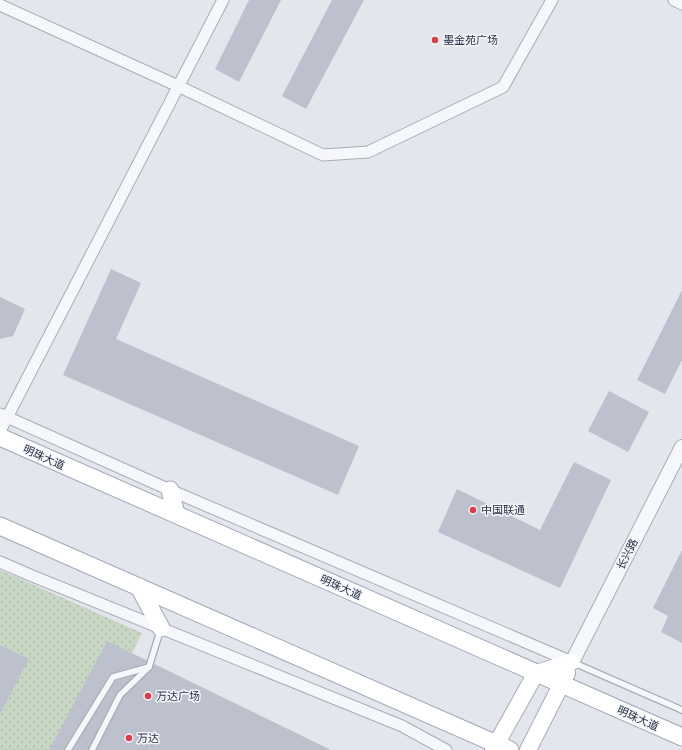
<svg xmlns="http://www.w3.org/2000/svg" width="682" height="750" font-family="Manrope,'Noto Sans SC',sans-serif">
  <style>
    .grass { fill: url(#grass-dots) }
    .building { fill: #bcc1cd }
    .lines { fill: none; stroke-linecap: round; stroke-linejoin: round }
    .service-casing { stroke: #a7acb7; stroke-width: 8 }
    .minor-casing { stroke: #a7acb7; stroke-width: 13 }
    .tertiary-casing { stroke: #a7acb7; stroke-width: 16 }
    .secondary-casing { stroke: #a7acb7; stroke-width: 18 }
    .primary-casing { stroke: #a1a9b9; stroke-width: 19 }
    .service { stroke: #f6f7fa; stroke-width: 5.5 }
    .minor { stroke: #f6f7fa; stroke-width: 11 }
    .tertiary { stroke: #f6f7fa; stroke-width: 14 }
    .secondary { stroke: #fff; stroke-width: 16 }
    .primary { stroke: #fff; stroke-width: 17 }
    .poi-dot { fill: #dc3d4a; stroke: #f3f5f9; stroke-width: 1.5 }
    .labels { text-anchor: middle; stroke-width: 3; stroke-linejoin: round; paint-order: stroke }
    .poi-label { font-size: 11px; fill: #293146; stroke: #f3f5f9; text-anchor: start }
    .street-label { font-size: 11px; fill: #293146; stroke: #f3f5f9 }
  </style>
  <defs>
    <pattern id="grass-dots" width="8" height="8" patternUnits="userSpaceOnUse"><rect width="8" height="8" fill="#c7d7c3"/><path d="M2 2h.1M6 6h.1" fill="none" stroke="#abb9a9" stroke-width="1.8" stroke-linecap="round"/></pattern>
  </defs>
  <rect width="100%" height="100%" fill="#e3e6ec"/>
  <!-- grass -->
  <polygon class="grass" points="0,570 142,633 84,750 0,750"/>
  <!-- building -->
  <g class="building">
    <polygon points="249,0 281,0 239,82 215,69"/>
    <polygon points="332,0 364,0 306,109 282,96"/>
    <polygon points="111,269 141,283 116,339 359,446 338,495 63,375"/>
    <polygon points="682,290 682,360 665,394 637,380"/>
    <polygon points="0,297 25,309 13,336 0,339"/>
    <polygon points="609,391 649,412 628,452 588,431"/>
    <polygon points="574,462 611,480 560,588 438,532 457,489 540,530"/>
    <polygon points="682,550 682,643 661,632 668,616 653,608"/>
    <polygon points="107,641 331,750 49,750"/>
    <polygon points="0,645 29,659 0,714"/>
  </g>
  <g class="lines">
    <defs>
      <g id="service">
        <polyline points="572,662 682,710"/>
        <polyline points="68,750 113,677 149,667 161,628"/>
        <polyline points="92,750 120,695 149,667"/>
      </g>
      <g id="minor">
        <polyline points="674,0 682,4"/>
        <polyline points="0,5 178,86 323,155 368,152 503,87 552,0"/>
        <polyline points="0,414 170,490 572,662"/>
        <polyline points="0,431 223,0"/>
        <polyline points="0,562 30,575 402,726 446,750"/>
      </g>
      <polyline id="tertiary" points="572,662 682,447"/>
      <g id="secondary">
        <polyline points="493,750 536,673 572,662"/>
        <polyline points="528,750 567,673"/>
      </g>
      <g id="primary">
        <polyline points="0,437 682,737"/>
        <polyline points="170,490 176,514"/>
        <polyline points="0,526 510,750"/>
        <polyline points="139,587 161,628"/>
      </g>
    </defs>
    <!-- service casing -->
    <use href="#service" class="service-casing"/>
    <!-- minor casing -->
    <use href="#minor" class="minor-casing"/>
    <!-- tertiary casing -->
    <use href="#tertiary" class="tertiary-casing"/>
    <!-- secondary casing -->
    <use href="#secondary" class="secondary-casing"/>
    <!-- primary casing -->
    <use href="#primary" class="primary-casing"/>
    <!-- service -->
    <use href="#service" class="service"/>
    <!-- minor -->
    <use href="#minor" class="minor"/>
    <!-- tertiary -->
    <use href="#tertiary" class="tertiary"/>
    <!-- secondary -->
    <use href="#secondary" class="secondary"/>
    <!-- primary -->
    <use href="#primary" class="primary"/>
  </g>
  <!-- markers -->
  <g class="poi-dot">
    <circle cx="435" cy="40" r="4"/>
    <circle cx="473" cy="510" r="4"/>
    <circle cx="148" cy="696" r="4"/>
    <circle cx="129" cy="738" r="4"/>
  </g>
  <g class="labels">
    <!-- poi labels -->
    <g class="poi-label">
      <text x="443" y="44">墨金苑广场</text>
      <text x="481" y="514">中国联通</text>
      <text x="156" y="700">万达广场</text>
      <text x="137" y="742">万达</text>
    </g>
    <!-- street labels -->
    <g class="street-label">
      <text transform="translate(44 457) rotate(24)" y="4">明珠大道</text>
      <text transform="translate(627 554) rotate(-63)" y="4">长兴路</text>
      <text transform="translate(341 587) rotate(24)" y="4">明珠大道</text>
      <text transform="translate(638 718) rotate(24)" y="4">明珠大道</text>
    </g>
  </g>
</svg>
